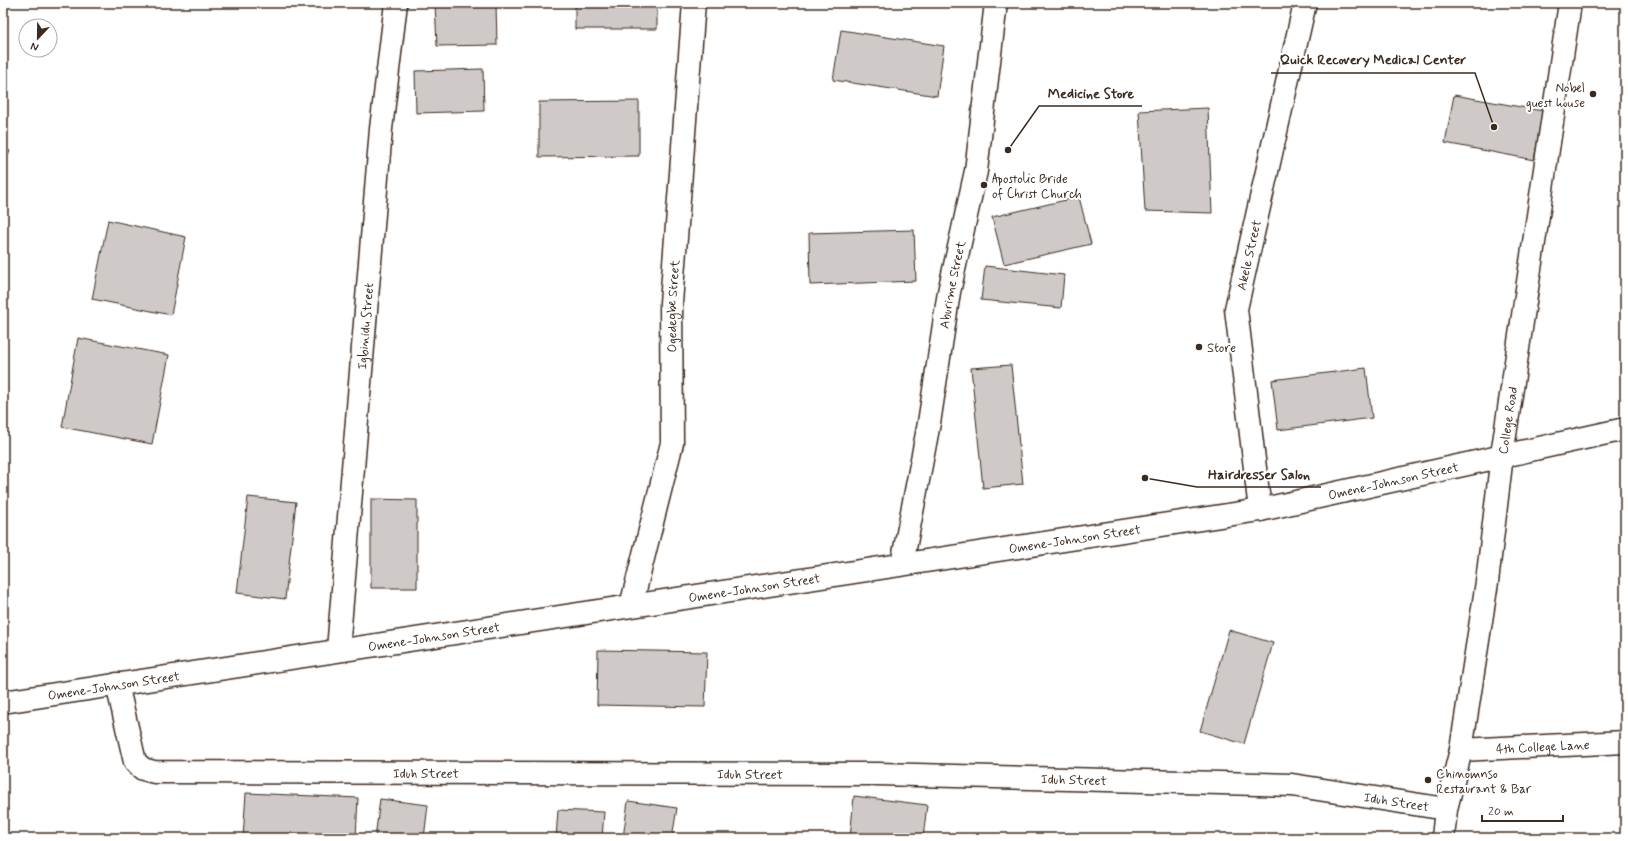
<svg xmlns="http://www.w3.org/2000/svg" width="1628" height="841" font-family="Mynerve,sans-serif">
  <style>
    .building { fill: #cfcac7; stroke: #3b2a1e }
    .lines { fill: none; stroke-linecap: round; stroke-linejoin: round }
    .minor-casing { stroke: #3b2a1e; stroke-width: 25 }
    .minor { stroke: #fff; stroke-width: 22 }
    .poi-dot { fill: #3b2a1e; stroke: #fff; stroke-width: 1.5 }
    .labels { text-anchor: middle; stroke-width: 4; stroke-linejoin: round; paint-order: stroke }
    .poi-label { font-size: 13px; fill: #3b2a1e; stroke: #fff; text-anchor: start }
    .street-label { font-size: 13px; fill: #3b2a1e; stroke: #fff }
    .leader { fill: none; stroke: #3b2a1e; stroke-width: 1.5 }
    .callout-dot { fill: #3b2a1e; stroke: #fff; stroke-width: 1.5 }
    .callout-label { font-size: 14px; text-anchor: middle; font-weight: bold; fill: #3b2a1e; stroke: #fff; stroke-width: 4; stroke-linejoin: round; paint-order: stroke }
  </style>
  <rect width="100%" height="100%" fill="#fff"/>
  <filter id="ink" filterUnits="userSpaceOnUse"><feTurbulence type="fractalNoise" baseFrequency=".025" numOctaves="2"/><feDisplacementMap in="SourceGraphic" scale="8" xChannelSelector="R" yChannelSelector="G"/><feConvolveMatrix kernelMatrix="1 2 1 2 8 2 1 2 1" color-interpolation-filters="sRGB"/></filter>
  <g filter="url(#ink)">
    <!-- building -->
    <g class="building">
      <polygon points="435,3 496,3 497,45 437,46"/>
      <rect x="575" y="3" width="82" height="26"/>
      <polygon points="841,30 944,46 937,96 833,80"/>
      <polygon points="483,69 484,111 416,113 415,71"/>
      <polygon points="1454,95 1543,111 1534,160 1445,143"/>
      <polygon points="639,101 639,156 539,157 539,102"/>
      <polygon points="1208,108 1212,213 1145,211 1139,111"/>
      <polygon points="3,148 10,151 3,167"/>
      <polygon points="1079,197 1091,244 1004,264 992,217"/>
      <polygon points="108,220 186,237 171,315 92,299"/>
      <polygon points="914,230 916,281 810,285 809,233"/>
      <polygon points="985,266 1064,275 1061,308 981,300"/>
      <polygon points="78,338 169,355 152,444 62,427"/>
      <polygon points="1011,365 1023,484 983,488 971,368"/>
      <polygon points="1366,368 1372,418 1278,430 1272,380"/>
      <polygon points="248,497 296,502 285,599 237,593"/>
      <polygon points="371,499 417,500 417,588 371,588"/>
      <polygon points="1229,630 1273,643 1244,744 1200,731"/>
      <polygon points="598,650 707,652 705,707 597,705"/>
      <polygon points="246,793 358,798 356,838 243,838"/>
      <polygon points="854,796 927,805 923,838 850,838"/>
      <polygon points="380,799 428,805 424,838 375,838"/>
      <polygon points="628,801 677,808 672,838 623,838"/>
      <polygon points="558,810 604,812 602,838 556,838"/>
    </g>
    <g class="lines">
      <defs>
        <g id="minor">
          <path id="s1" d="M1260 510 1236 309 1305 3"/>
          <path id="s2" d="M902 564 929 423 949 292 976 171 996 3"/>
          <path id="s3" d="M631 606 672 443 671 303 694 3"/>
          <path id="s4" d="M338 650 381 129 396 3"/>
          <path id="s5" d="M117 684 135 762 143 769 154 772 878 774 1292 785 1446 809"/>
          <path id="s6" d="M3 702 1260 510 1625 429"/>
          <path id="s7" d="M1461 750 1625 742"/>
          <path id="s8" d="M1443 838 1446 809 1461 750 1487 582 1502 455 1570 3"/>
        </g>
      </defs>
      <!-- minor casing -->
      <use href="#minor" class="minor-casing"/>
      <!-- minor -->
      <use href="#minor" class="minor"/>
    </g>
  </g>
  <!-- markers -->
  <g class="poi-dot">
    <circle cx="1593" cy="94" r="4"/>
    <circle cx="984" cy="185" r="4"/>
    <circle cx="1199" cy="347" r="4"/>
    <circle cx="1428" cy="780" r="4"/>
  </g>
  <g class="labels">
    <!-- poi labels -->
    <g class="poi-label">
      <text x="1585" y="92" text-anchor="end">Nobel<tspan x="1585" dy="15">guest house</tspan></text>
      <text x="992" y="183">Apostolic Bride<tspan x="992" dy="15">of Christ Church</tspan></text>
      <text x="1207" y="352">Store</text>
      <text x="1436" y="778">Chinomnso<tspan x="1436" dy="15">Restaurant &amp; Bar</tspan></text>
    </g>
    <!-- street labels -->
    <g class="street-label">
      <text dy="5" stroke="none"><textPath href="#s1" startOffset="258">Akele Street</textPath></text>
      <text dy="5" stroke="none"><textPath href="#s2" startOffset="284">Aburime Street</textPath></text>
      <text dy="5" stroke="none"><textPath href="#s3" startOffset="305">Ogedegbe Street</textPath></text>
      <text dy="5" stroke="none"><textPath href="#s4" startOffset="325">Igbinidu Street</textPath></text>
      <text dy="5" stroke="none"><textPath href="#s8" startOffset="423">College Road</textPath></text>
      <text dy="5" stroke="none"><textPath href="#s6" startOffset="1408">Omene-Johnson Street</textPath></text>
      <text dy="5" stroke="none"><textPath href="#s6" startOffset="1084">Omene-Johnson Street</textPath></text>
      <text dy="5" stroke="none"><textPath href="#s6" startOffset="760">Omene-Johnson Street</textPath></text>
      <text dy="5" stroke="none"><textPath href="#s6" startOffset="436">Omene-Johnson Street</textPath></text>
      <text dy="5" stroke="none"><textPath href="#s6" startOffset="112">Omene-Johnson Street</textPath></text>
      <text dy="5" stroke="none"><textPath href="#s7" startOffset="82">4th College Lane</textPath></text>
      <text dy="5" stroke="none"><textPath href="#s5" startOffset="374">Iduh Street</textPath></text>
      <text dy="5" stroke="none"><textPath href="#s5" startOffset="698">Iduh Street</textPath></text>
      <text dy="5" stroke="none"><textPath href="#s5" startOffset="1022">Iduh Street</textPath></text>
      <text dy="5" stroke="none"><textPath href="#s5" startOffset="1346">Iduh Street</textPath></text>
    </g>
  </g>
  <!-- callouts -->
  <path class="leader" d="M1494 127L1475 73H1271M1008 150L1039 106H1142M1145 478L1197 487H1321"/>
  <g class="callout-dot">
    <circle cx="1494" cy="127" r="4"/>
    <circle cx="1008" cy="150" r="4"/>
    <circle cx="1145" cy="478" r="4"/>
  </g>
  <g class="callout-label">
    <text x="1373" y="64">Quick Recovery Medical Center</text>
    <text x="1091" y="98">Medicine Store</text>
    <text x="1259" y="479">Hairdresser Salon</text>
  </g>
  <!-- margin -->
  <rect width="1628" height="841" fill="none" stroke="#fff" stroke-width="16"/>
  <rect x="8" y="8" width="1612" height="825" fill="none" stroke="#3b2a1e" stroke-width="1.5" filter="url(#ink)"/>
  <!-- north arrow -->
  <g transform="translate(38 38) rotate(202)"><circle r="19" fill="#ffffff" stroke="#b1aaa5"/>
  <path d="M0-3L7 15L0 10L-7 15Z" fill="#3b2a1e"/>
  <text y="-6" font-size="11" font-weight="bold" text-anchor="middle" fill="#3b2a1e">N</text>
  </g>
  <!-- scale -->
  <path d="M1482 815v6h81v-6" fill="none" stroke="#3b2a1e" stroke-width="2"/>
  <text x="1488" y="815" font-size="12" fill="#3b2a1e" stroke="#ffffff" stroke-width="3" paint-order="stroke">20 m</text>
</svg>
